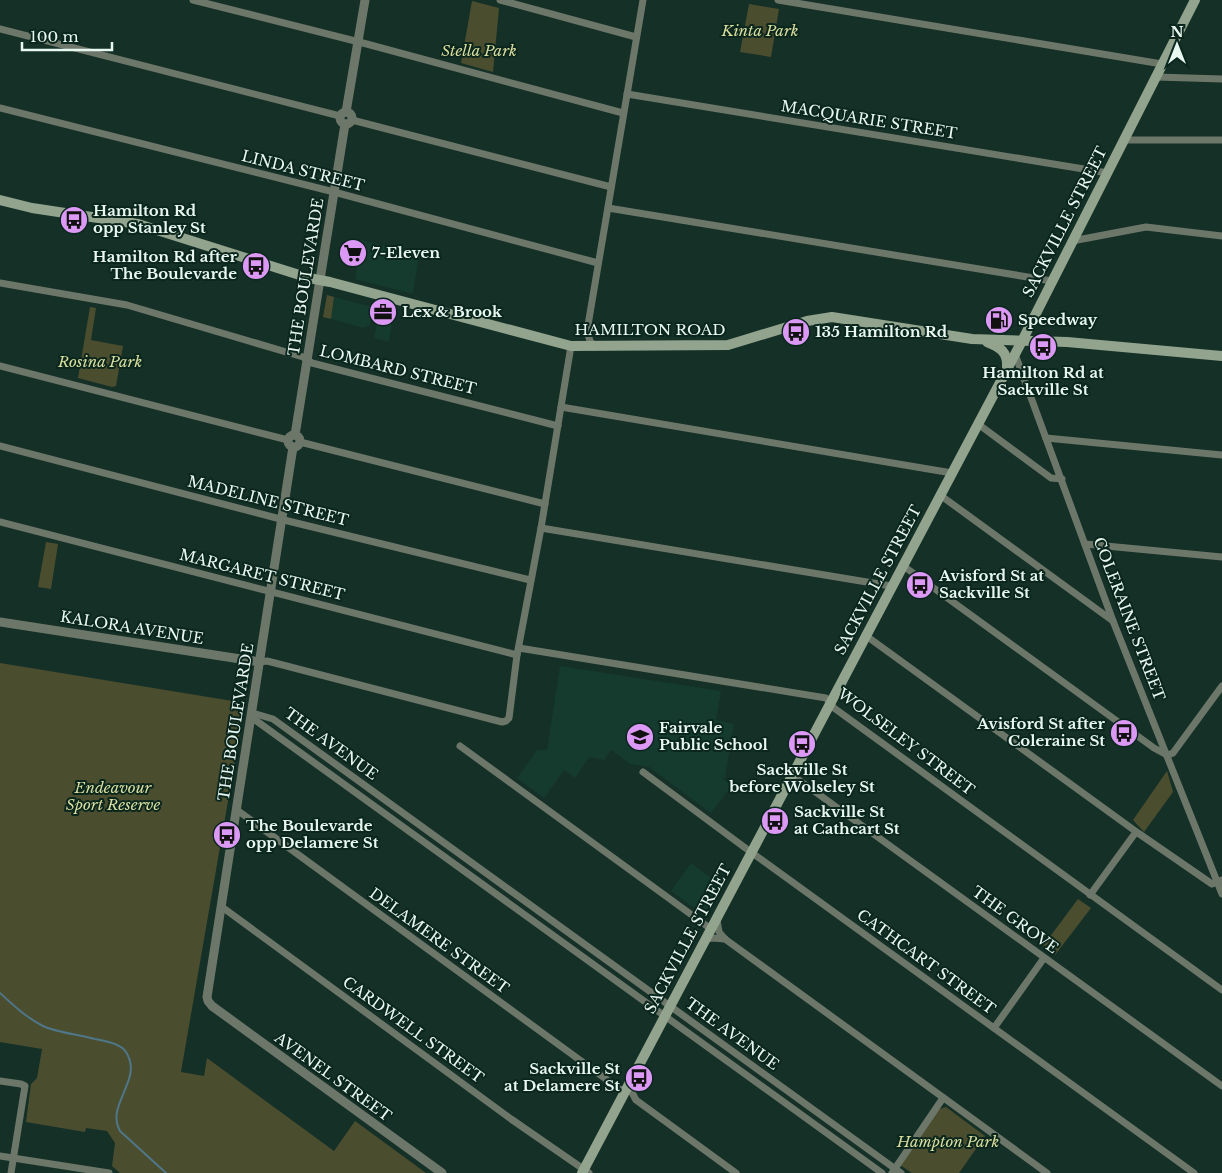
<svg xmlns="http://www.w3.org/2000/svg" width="1222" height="1173" font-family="'Libre Baskerville',serif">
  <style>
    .built { fill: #153a2e }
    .green { fill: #4b4d2f }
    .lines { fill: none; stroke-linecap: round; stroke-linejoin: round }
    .stream { stroke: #4f7789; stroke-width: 2 }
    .minor { stroke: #6c776a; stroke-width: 7 }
    .tertiary { stroke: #6c776a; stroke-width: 9 }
    .secondary { stroke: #92a38e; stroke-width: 10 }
    .labels { text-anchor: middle; stroke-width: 4; stroke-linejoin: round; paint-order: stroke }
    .park-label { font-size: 15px; font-style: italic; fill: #d9dd9e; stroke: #0a261d }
    .street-label { font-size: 15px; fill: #e8f8f1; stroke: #0a261d }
    .poi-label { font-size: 15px; font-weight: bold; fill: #e8f8f1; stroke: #0a261d; text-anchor: start }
  </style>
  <rect width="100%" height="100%" fill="#153027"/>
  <!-- built -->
  <g class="built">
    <polygon points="361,240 419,254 413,294 355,279"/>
    <polygon points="334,297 373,307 370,326 363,328 331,319"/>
    <polygon points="380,308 394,310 389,342 374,338"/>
    <polygon points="560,666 721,691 716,720 734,724 725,778 722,778 732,785 711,813 649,767 630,764 611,750 604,760 589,757 575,778 564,770 544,798 517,778 537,750 547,750"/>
    <polygon points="691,863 723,887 707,917 671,891"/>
  </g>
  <!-- green -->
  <g class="green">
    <polygon points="472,1 499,8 493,72 461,63"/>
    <polygon points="749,4 779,9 771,57 740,52"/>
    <polygon points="327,295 334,297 331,319 323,317"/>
    <polygon points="90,307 96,308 91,340 123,346 116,386 112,387 78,378"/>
    <polygon points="46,542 58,544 51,589 38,587"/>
    <polygon points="0,663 245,703 181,1072 204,1076 207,1058 334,1151 355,1121 426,1173 120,1173 112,1166 115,1143 107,1131 86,1128 85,1132 26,1122 31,1084 37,1078 42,1049 0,1042"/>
    <polygon points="1167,771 1173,792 1144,832 1133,820"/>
    <polygon points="1078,899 1091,908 1055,955 1043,946"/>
    <polygon points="946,1107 985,1136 959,1173 912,1173 900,1165 939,1109"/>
  </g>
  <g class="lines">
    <!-- stream -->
    <path class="stream" d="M0 993C13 1005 27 1018 43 1026 55 1032 81 1035 95 1039 104 1041 120 1043 126 1052 144 1080 105 1104 120 1131L166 1173"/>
    <!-- minor -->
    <g class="minor">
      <polyline points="193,0 363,43 623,113"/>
      <polyline points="500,0 636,37"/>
      <polyline points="778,0 1162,64"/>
      <polyline points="0,29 340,116"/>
      <polyline points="1156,77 1222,79"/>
      <polyline points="627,94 1108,173"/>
      <polyline points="0,108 334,192 598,263"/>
      <polyline points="352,120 611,187"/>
      <polyline points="1124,140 1222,140"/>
      <polyline points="608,208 1052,281"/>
      <polyline points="1072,241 1146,227 1222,236"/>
      <polyline points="0,283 127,305 303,357 312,363 558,426"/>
      <polyline points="595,347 590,341 587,331 643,0"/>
      <polyline points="1015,354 1113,621 1222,894"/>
      <polyline points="0,366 288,440"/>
      <polyline points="561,407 952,473"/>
      <polyline points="978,424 1051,478 1062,479"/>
      <polyline points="1046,438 1222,455"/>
      <polyline points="300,442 545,504"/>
      <polyline points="0,446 288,521 530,580"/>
      <polyline points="940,495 1113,621"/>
      <polyline points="0,522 517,655"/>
      <polyline points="541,528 891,586"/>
      <polyline points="1085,544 1222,557"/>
      <polyline points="902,565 1154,748 1167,755"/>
      <polyline points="865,635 1138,833 1212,884 1222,880"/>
      <polyline points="519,648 826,698 834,708 1222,990"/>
      <polyline points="260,662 267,661 275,663 502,722 506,721 509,718 517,655 541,528 571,346"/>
      <polyline points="251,717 256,714 273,719 901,1173"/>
      <polyline points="251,717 882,1173"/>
      <polyline points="460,746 711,929"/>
      <polyline points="1168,755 1173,753 1222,686"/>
      <polyline points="643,772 744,847 1194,1173"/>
      <polyline points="792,775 1222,1086"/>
      <polyline points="237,810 625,1093"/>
      <polyline points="1090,895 1136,832"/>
      <polyline points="222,907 511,1119 589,1173"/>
      <polyline points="717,920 719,932 725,939 1047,1173"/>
      <polyline points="705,940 712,938 725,939"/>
      <polyline points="994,1028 1044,958"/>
      <polyline points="0,1081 21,1084 25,1086 11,1173"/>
      <polyline points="628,1085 636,1100 736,1173"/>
      <polyline points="0,1156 109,1173"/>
      <polyline points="892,1173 943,1098"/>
    </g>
    <!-- tertiary -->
    <g class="tertiary">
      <circle cx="346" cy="118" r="6"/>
      <polyline points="346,112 365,0"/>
      <circle cx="294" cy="441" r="6"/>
      <polyline points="295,435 345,124"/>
      <polyline points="293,447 207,997 208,1001 212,1006 442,1173"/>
      <polyline points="0,622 260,662"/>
    </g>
    <!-- secondary -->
    <g class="secondary">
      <polyline points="0,200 32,208 138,224 309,278 330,282 571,346 728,345 807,321 832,317 972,339 1067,342 1222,356"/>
      <path d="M987 342C1000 347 1008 352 1007 367"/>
      <polyline points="582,1173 1022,341 1195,0"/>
    </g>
  </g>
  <!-- icons -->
  <defs>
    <symbol id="bus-disc" viewBox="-11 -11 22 22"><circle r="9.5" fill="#db99f5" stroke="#0a261d"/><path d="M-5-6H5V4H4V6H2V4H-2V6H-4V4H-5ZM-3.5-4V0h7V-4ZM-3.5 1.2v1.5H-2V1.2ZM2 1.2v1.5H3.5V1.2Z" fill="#111"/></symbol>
    <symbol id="supermarket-disc" viewBox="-11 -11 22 22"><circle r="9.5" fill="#db99f5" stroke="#0a261d"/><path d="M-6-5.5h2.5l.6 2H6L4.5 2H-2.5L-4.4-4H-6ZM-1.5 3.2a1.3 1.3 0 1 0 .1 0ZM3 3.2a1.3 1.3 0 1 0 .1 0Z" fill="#111"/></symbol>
    <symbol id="office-disc" viewBox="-11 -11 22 22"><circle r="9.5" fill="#db99f5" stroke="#0a261d"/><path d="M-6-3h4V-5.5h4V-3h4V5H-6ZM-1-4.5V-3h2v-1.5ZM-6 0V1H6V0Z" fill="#111"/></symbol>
    <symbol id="fuel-disc" viewBox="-11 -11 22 22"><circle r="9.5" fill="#db99f5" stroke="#0a261d"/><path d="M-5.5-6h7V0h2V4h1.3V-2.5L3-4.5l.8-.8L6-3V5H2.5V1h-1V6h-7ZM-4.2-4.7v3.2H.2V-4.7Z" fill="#111"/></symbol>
    <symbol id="school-disc" viewBox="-11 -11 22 22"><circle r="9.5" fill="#db99f5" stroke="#0a261d"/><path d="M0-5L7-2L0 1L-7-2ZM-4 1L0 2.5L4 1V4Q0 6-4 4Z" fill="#111"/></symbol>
  </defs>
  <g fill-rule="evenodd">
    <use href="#bus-disc" x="58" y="204" width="32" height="32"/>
    <use href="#supermarket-disc" x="337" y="237" width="32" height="32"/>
    <use href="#bus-disc" x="240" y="250" width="32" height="32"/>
    <use href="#office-disc" x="367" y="296" width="32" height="32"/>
    <use href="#fuel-disc" x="983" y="304" width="32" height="32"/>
    <use href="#bus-disc" x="780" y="316" width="32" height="32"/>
    <use href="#bus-disc" x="1027" y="331" width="32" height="32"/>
    <use href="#bus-disc" x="904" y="569" width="32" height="32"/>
    <use href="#bus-disc" x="1108" y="717" width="32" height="32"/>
    <use href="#school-disc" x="624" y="721" width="32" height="32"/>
    <use href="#bus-disc" x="786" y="728" width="32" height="32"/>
    <use href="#bus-disc" x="759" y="805" width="32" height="32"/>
    <use href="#bus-disc" x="211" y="819" width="32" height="32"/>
    <use href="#bus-disc" x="623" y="1062" width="32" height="32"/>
  </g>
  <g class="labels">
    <!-- park labels -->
    <g class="park-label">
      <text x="760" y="36">Kinta Park</text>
      <text x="479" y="56">Stella Park</text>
      <text x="100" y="367">Rosina Park</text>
      <text x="113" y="793">Endeavour<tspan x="113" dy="17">Sport Reserve</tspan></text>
      <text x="948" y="1147">Hampton Park</text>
    </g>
    <!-- street labels -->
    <g class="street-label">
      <text transform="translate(869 120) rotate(9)" y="5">MACQUARIE STREET</text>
      <text transform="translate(303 171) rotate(14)" y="5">LINDA STREET</text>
      <text transform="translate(1065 222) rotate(-63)" y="5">SACKVILLE STREET</text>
      <text transform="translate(306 277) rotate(-81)" y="5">THE BOULEVARDE</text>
      <text x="650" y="335">HAMILTON ROAD</text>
      <text transform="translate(398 370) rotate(14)" y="5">LOMBARD STREET</text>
      <text transform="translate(268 501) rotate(14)" y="5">MADELINE STREET</text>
      <text transform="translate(262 575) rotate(14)" y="5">MARGARET STREET</text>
      <text transform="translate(878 580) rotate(-62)" y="5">SACKVILLE STREET</text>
      <text transform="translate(1129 619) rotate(69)" y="5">COLERAINE STREET</text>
      <text transform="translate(132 628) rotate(9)" y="5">KALORA AVENUE</text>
      <text transform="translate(236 722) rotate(-81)" y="5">THE BOULEVARDE</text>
      <text transform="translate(906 742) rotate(37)" y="5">WOLSELEY STREET</text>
      <text transform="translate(331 744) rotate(36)" y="5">THE AVENUE</text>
      <text transform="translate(1015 920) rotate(36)" y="5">THE GROVE</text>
      <text transform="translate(688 939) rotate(-62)" y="5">SACKVILLE STREET</text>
      <text transform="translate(439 941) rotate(36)" y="5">DELAMERE STREET</text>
      <text transform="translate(926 962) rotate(36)" y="5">CATHCART STREET</text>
      <text transform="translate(413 1030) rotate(36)" y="5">CARDWELL STREET</text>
      <text transform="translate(732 1034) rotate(36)" y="5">THE AVENUE</text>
      <text transform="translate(333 1077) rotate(36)" y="5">AVENEL STREET</text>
    </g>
    <!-- poi labels -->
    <g class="poi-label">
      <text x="93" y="216">Hamilton Rd<tspan x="93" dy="17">opp Stanley St</tspan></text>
      <text x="372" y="258">7-Eleven</text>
      <text x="237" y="262" text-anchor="end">Hamilton Rd after<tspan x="237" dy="17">The Boulevarde</tspan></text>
      <text x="402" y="317">Lex &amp; Brook</text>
      <text x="1018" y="325">Speedway</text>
      <text x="815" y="337">135 Hamilton Rd</text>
      <text x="1043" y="378" text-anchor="middle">Hamilton Rd at<tspan x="1043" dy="17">Sackville St</tspan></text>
      <text x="939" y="581">Avisford St at<tspan x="939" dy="17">Sackville St</tspan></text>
      <text x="1105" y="729" text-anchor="end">Avisford St after<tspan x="1105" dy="17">Coleraine St</tspan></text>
      <text x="659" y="733">Fairvale<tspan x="659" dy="17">Public School</tspan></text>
      <text x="802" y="775" text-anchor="middle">Sackville St<tspan x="802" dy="17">before Wolseley St</tspan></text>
      <text x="794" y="817">Sackville St<tspan x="794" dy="17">at Cathcart St</tspan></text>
      <text x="246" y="831">The Boulevarde<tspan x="246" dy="17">opp Delamere St</tspan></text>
      <text x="620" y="1074" text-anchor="end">Sackville St<tspan x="620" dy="17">at Delamere St</tspan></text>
    </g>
  </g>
  <!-- north arrow -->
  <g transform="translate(1177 45)" stroke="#0a261d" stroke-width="4" paint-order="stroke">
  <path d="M0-4L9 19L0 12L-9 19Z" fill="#e8f8f1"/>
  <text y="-8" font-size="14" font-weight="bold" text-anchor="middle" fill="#e8f8f1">N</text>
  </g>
  <!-- scale -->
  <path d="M22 42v8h90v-8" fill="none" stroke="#e8f8f1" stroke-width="2.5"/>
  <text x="30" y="42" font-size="15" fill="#e8f8f1" stroke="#0a261d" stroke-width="4" paint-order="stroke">100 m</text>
</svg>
